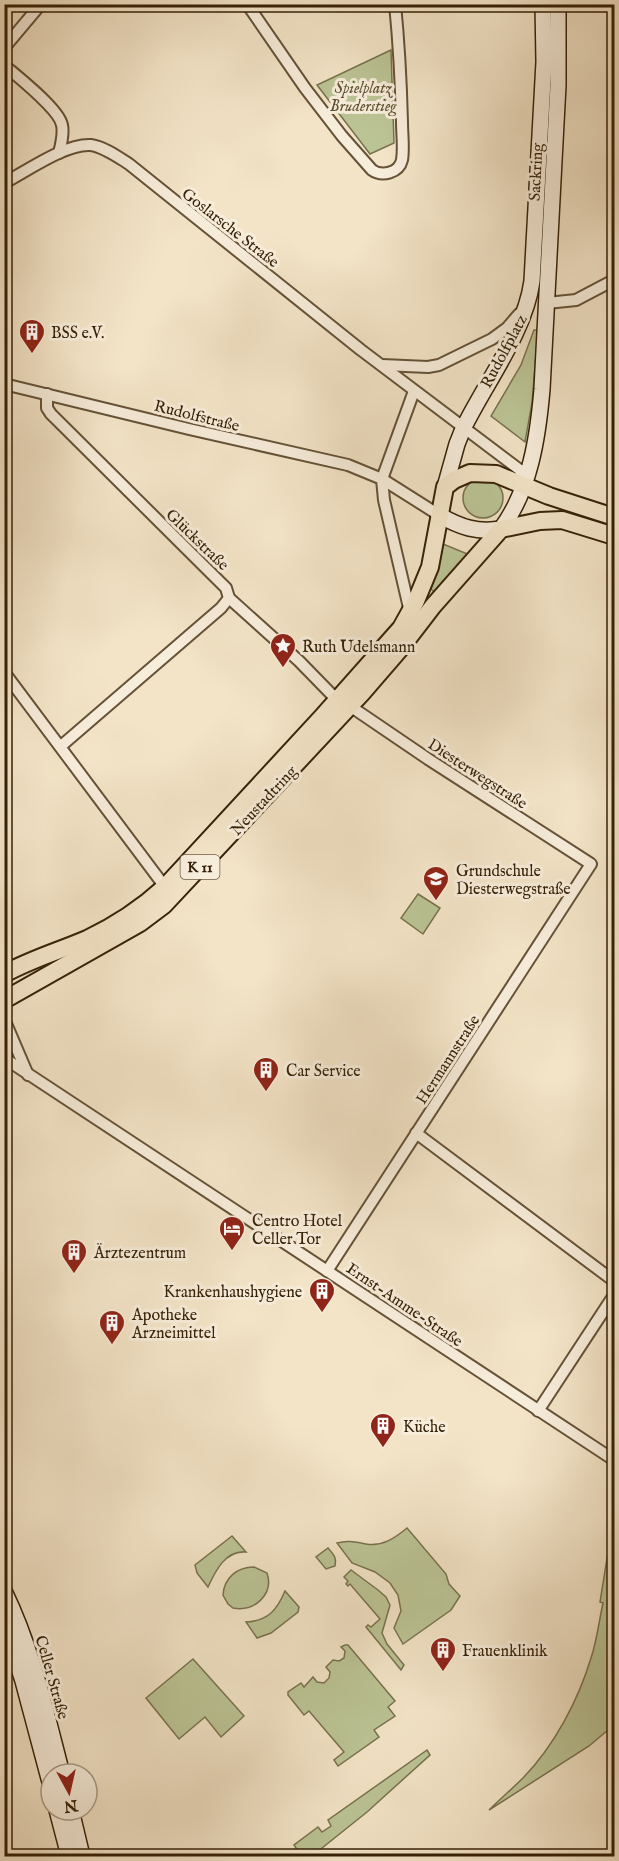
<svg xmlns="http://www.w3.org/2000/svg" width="619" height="1861" font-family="'IM FELL English',serif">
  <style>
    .green { fill: #bbc495; stroke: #78724e; stroke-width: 1.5 }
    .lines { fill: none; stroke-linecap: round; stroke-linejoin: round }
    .street-casing { stroke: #655237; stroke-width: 14 }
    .secondary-casing { stroke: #362107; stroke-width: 18 }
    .primary-casing { stroke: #362107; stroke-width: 20 }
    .street { stroke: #f7eddb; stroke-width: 10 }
    .secondary { stroke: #f7eddb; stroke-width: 15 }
    .primary { stroke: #f3e4c7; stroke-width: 16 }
    .labels { text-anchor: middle; stroke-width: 6; stroke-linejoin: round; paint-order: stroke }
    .shield { fill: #f7eddb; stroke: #705e47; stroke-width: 1.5 }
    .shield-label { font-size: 15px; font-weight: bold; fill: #362107 }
    .park-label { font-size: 16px; font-style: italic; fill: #5e5232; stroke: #f7eddb }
    .street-label { font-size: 16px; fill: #362107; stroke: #f7eddb }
    .poi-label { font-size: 16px; fill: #362107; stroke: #f7eddb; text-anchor: start }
  </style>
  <rect width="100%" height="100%" fill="#f3e4c7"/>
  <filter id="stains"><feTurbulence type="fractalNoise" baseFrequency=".00333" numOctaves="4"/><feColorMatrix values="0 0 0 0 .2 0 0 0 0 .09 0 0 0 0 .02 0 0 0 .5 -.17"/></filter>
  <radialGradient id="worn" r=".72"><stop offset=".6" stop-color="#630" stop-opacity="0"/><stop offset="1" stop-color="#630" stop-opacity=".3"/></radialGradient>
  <!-- green -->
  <g class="green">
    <polygon points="391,50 394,143 370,154 317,85"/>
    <polygon points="534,330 538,330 532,403 525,442 491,416 521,365"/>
    <circle cx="483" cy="498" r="20"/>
    <polygon points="443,544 470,555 435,593 431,589"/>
    <polygon points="418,894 440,908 423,934 401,918"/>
    <path d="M614 1515V1725L589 1746 489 1810C500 1799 512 1789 523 1778 554 1746 578 1701 591 1658 597 1640 599 1621 603 1603L600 1602Z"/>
    <path d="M407 1528 446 1574 449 1584 460 1596 451 1610 403 1644 394 1628 401 1611 398 1595 390 1583 375 1572 352 1563 337 1543C348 1540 355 1542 366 1544 382 1547 395 1538 407 1528Z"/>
    <path d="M232 1536 246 1552C225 1550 215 1572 208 1587L197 1573 195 1565Z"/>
    <path d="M328 1548C333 1554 337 1557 335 1566L326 1569 316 1557Z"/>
    <path d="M254 1567 267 1573C274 1594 255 1612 233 1608L228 1604 223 1595C224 1578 237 1567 254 1567Z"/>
    <polygon points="351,1570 378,1590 386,1597 390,1605 382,1633 387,1644 404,1665 401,1670 366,1627 368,1625 371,1627 380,1619 350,1584 348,1586 346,1584 348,1581 344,1577"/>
    <path d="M285 1591 299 1607 298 1612 271 1633 257 1638 246 1622C268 1621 277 1610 285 1591Z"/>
    <polygon points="345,1645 348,1645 395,1701 388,1707 395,1716 374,1730 379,1737 338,1766 334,1760 344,1752 309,1711 304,1715 288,1695 288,1692 301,1683 304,1687 313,1677 317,1682 324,1683 329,1678 330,1672 326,1667 333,1660 339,1661 344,1658 345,1651 341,1647"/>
    <polygon points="193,1659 244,1716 221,1737 205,1717 179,1739 146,1698"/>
    <polygon points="427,1750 430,1755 367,1812 312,1856 301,1856 294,1845 318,1827 322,1832 331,1826 328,1820"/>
  </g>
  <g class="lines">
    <defs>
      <g id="street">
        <path d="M247 4 305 88 342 136 372 170C382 177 399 173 402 160 404 148 402 134 402 122 401 83 399 44 395 4"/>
        <polyline points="4,48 41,4"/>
        <path d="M4 65C18 77 59 109 62 125 64 134 61 145 59 153"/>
        <path d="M4 183C27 171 66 143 91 145 104 147 118 157 129 164L361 350 520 470 524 485"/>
        <polyline points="547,303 576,300 614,280"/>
        <polyline points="382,365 428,367 439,365 492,339 507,328 519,314"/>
        <polyline points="4,384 189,429 348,465 382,479 439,515"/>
        <polyline points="47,394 47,408 51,414 226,588 229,598 299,661 337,700"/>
        <polyline points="410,612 384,500 382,479 414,391"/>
        <polyline points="4,672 165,887"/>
        <polyline points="61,746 221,608 229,598"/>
        <polyline points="4,1019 28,1075"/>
        <polyline points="4,1058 614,1460"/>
        <polyline points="416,1133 614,1281"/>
        <polyline points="327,1271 591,864 428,759 350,706"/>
        <polyline points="538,1411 614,1295"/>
      </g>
      <g id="secondary">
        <path d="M445 487 457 444 463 429C486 382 525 332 532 281L544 62 543 4"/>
        <path d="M439 515C460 527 477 533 501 529 530 490 538 437 542 389L558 85V4"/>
        <path d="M4 1591C32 1648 46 1713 62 1774"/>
        <polyline points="4,1623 23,1681 51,1786"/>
        <polyline points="57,1810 69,1856"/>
        <polyline points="71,1810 82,1856"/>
      </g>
      <g id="primary">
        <path d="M4 974C31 959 59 951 87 939 115 926 142 908 165 887L322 717 401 628 416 601 430 567 445 487 454 480 470 473 496 474 549 496 614 517"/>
        <polyline points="4,1000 140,923 164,905 362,693 400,649 433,606 501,529 540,521 562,520 614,536"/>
      </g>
    </defs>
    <!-- street casing -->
    <use href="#street" class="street-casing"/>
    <!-- secondary casing -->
    <use href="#secondary" class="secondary-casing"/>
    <!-- primary casing -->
    <use href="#primary" class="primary-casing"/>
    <!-- street -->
    <use href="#street" class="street"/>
    <!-- secondary -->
    <use href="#secondary" class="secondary"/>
    <!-- primary -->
    <use href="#primary" class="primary"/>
  </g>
  <!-- icons -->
  <defs>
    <symbol id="building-pin" viewBox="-11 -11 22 30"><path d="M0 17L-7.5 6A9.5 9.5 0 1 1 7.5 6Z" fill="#8f2418" stroke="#f7eddb"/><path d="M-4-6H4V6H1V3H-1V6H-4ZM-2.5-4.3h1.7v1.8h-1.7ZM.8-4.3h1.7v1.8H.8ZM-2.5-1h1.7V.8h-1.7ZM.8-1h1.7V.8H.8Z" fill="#fff"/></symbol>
    <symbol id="sight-pin" viewBox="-11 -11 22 30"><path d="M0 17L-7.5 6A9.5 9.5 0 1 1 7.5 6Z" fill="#8f2418" stroke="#f7eddb"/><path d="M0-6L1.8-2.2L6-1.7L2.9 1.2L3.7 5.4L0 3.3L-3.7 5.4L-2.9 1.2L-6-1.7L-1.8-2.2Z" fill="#fff"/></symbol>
    <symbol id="school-pin" viewBox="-11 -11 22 30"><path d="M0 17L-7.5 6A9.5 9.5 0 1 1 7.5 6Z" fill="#8f2418" stroke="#f7eddb"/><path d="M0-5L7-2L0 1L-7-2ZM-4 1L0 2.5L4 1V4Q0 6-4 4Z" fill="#fff"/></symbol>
    <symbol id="hotel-pin" viewBox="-11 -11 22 30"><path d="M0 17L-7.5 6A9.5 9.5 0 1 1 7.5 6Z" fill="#8f2418" stroke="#f7eddb"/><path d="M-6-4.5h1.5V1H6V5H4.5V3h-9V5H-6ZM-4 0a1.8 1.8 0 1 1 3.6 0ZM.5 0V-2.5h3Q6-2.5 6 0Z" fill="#fff"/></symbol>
  </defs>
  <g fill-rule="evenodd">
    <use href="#building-pin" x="17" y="317" width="30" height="40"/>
    <use href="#sight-pin" x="268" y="631" width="30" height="40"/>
    <use href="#school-pin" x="421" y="864" width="30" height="40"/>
    <use href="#building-pin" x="251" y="1055" width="30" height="40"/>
    <use href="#hotel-pin" x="217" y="1214" width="30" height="40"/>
    <use href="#building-pin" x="59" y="1237" width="30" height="40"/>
    <use href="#building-pin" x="307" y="1276" width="30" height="40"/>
    <use href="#building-pin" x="97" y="1308" width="30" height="40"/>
    <use href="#building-pin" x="368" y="1411" width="30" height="40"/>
    <use href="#building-pin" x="428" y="1635" width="30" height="40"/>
  </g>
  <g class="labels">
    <!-- shield labels -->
    <rect class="shield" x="180.5" y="855" width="39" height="24" rx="4.5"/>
    <g class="shield-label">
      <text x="200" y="872">K 11</text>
    </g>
    <!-- park labels -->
    <g class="park-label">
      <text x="363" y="93">Spielplatz<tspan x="363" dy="18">Bruderstieg</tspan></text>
    </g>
    <!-- street labels -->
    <g class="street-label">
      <text transform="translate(535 172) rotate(-87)" y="6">Sackring</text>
      <text transform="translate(231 227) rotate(38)" y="6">Goslarsche Straße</text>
      <text transform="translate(503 351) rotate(-62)" y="6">Rudolfplatz</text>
      <text transform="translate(197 415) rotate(14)" y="6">Rudolfstraße</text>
      <text transform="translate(198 539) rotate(44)" y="6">Glückstraße</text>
      <text transform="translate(478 773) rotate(33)" y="6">Diesterwegstraße</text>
      <text transform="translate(263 800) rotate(-47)" y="6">Neustadtring</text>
      <text transform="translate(447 1059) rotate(-57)" y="6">Hermannstraße</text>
      <text transform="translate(405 1304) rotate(34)" y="6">Ernst-Amme-Straße</text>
      <text transform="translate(53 1677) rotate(74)" y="6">Celler Straße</text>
    </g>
    <!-- poi labels -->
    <g class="poi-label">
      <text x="51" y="338">BSS e.V.</text>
      <text x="302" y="652">Ruth Udelsmann</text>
      <text x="456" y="876">Grundschule<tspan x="456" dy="18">Diesterwegstraße</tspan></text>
      <text x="286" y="1076">Car Service</text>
      <text x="252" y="1226">Centro Hotel<tspan x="252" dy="18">Celler Tor</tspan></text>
      <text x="94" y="1258">Ärztezentrum</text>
      <text x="302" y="1297" text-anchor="end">Krankenhaushygiene</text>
      <text x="132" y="1320">Apotheke<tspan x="132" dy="18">Arzneimittel</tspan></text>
      <text x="403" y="1432">Küche</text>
      <text x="462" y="1656">Frauenklinik</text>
    </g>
  </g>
  <!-- margin -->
  <rect width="619" height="1861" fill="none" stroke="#f3e4c7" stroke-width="24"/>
  <rect x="6" y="6" width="607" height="1849" fill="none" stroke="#362107" stroke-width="3"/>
  <rect x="12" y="12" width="595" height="1837" fill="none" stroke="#362107" stroke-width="1.5"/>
  <!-- north arrow -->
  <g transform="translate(69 1792) rotate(172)"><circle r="28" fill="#f7eddb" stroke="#aa9b86" stroke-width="1.5"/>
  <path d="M0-4.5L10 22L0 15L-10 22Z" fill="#8f2418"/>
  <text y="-9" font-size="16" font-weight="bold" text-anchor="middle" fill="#362107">N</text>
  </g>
  <rect width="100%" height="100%" filter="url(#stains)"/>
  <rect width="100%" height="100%" fill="url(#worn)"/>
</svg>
